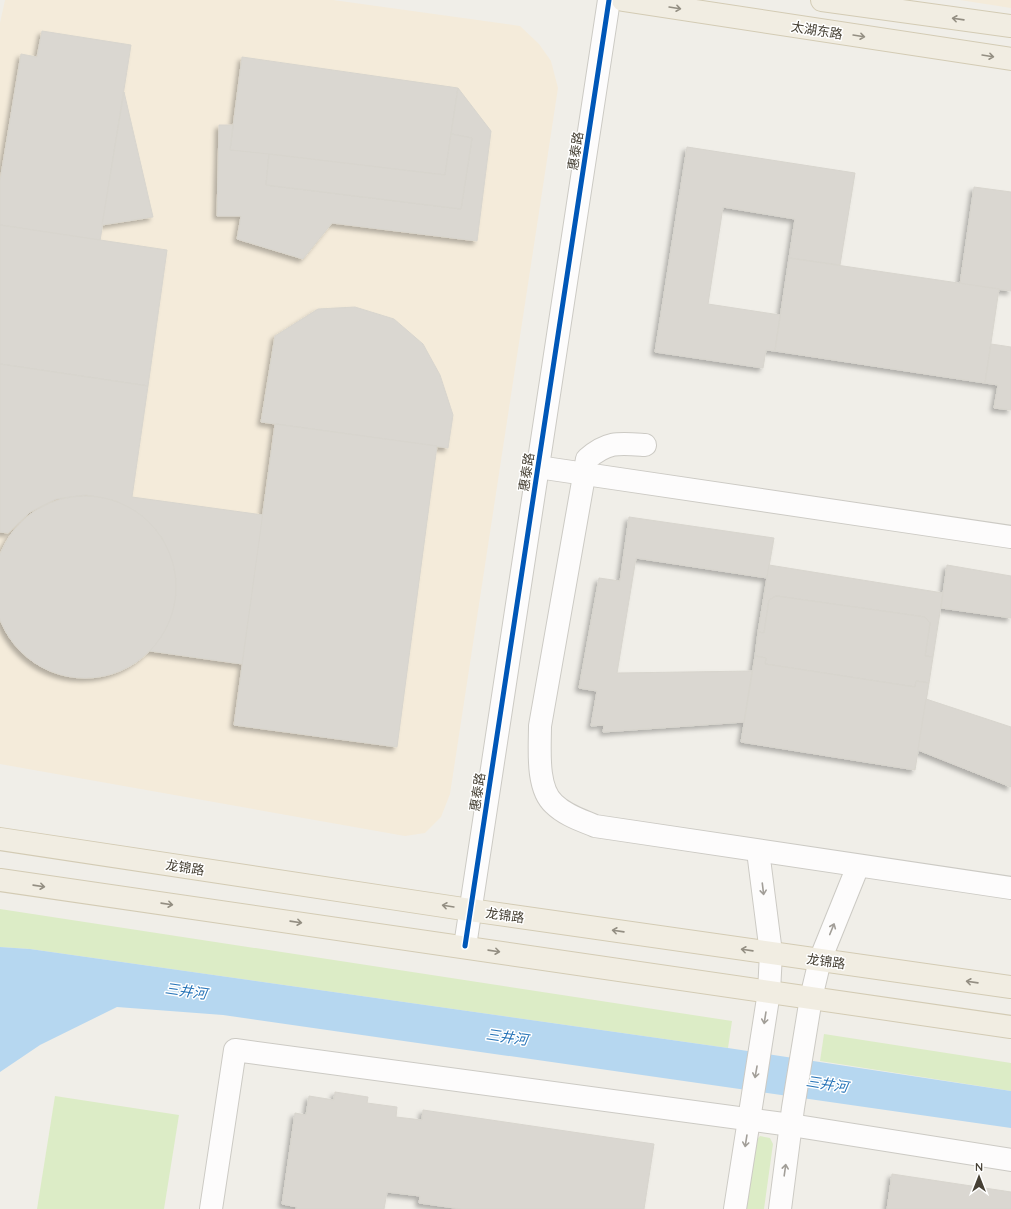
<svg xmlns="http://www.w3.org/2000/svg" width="1011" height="1209" font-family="Quicksand,'Noto Sans SC',sans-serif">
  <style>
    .commercial { fill: #f4ebda }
    .green { fill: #dcecc6 }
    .water { fill: #b6d7f0 }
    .building { fill: #dad7d1; stroke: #d8d5ce; filter: url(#shadow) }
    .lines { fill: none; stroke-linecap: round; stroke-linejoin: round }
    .minor-casing { stroke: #cccac4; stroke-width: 24 }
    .major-casing { stroke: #d3cbb4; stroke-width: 24 }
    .minor { stroke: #fdfcfc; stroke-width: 22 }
    .major { stroke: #f1ede2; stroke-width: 22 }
    .cycleway-casing { stroke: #fff; stroke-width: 8 }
    .cycleway { stroke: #0057b8; stroke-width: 5 }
    .oneway { stroke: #938e82 }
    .oneway2 { stroke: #a29e98 }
    .labels { text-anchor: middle; stroke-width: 3; stroke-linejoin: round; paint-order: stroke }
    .street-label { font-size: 13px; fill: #464034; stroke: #fff }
    .water-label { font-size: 14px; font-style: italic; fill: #2774b8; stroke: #fff }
  </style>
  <defs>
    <filter id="shadow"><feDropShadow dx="-3.5" dy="3.5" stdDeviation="2" flood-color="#0004"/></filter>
  </defs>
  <rect width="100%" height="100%" fill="#f0eee8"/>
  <!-- commercial -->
  <g class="commercial">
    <polygon points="5,0 333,0 520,26 539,44 551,61 558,88 450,794 441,817 425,833 405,836 0,764 0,23"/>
    <polygon points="960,0 1011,0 1011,8"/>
  </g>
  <!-- green -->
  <g class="green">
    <polygon points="0,909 732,1021 728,1048 30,949 0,947"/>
    <polygon points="824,1034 1011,1063 1011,1091 820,1061"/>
    <polygon points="55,1096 179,1115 164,1209 37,1209"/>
    <polygon points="760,1136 770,1138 773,1144 764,1209 745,1209 755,1142"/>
  </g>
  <!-- water -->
  <polygon class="water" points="0,947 30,949 728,1048 1011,1091 1011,1128 223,1015 117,1007 40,1045 0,1072"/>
  <!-- building -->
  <g class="building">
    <polygon points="42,31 131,45 100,241 0,225 0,181 21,54 37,57"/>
    <polygon points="242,57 458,88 445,175 230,150"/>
    <polygon points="458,88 491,131 477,241 332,223 303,259 237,239 241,216 217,216 219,125 233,125 230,150 269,154 266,185 461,209 472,138 451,134"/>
    <polygon points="124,92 153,217 102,225"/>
    <polygon points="451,134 472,138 461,209 266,185 269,154 445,175"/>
    <polygon points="687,147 855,173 840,265 789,258 795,219 723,207 708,304 780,315 775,351 766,350 763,368 655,352"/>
    <polygon points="974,187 1011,192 1011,291 960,284"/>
    <polygon points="0,225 167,250 148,386 0,364"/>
    <polygon points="789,258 999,289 985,383 775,351"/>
    <polygon points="355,307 394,319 423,344 440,375 453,415 448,448 261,422 275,336 318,309"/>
    <polygon points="991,344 1011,347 1011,410 994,408 998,385 985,383"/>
    <polygon points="0,364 148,386 132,497 263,515 242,664 150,651 167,626 175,596 173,566 162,538 142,516 116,501 86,495 56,499 30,512 8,533 0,532"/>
    <polygon points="275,424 437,446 397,747 234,725"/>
    <circle cx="85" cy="587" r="91"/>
    <polygon points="629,517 774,538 767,578 636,558 617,673 752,671 744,722 603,732 604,725 591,726 597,691 579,688 599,578 620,581"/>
    <polygon points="769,565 943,593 933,657 925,656 930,623 925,617 776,596 769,600 764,633 758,632"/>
    <polygon points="947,565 1011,576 1011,618 941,608"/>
    <polygon points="776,596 925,617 930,623 925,656 933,657 929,683 916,681 915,687 765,664 766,658 755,656 758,632 764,633 769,600"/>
    <polygon points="755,656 766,658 765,664 915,687 916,681 929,683 915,770 741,742"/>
    <polygon points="926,699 1011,727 1011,787 918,750"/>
    <polygon points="335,1092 368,1097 367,1103 397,1107 396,1117 422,1120 423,1110 654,1144 644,1209 462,1209 419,1203 420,1196 387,1192 384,1209 296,1209 297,1207 282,1204 295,1113 306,1115 309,1096 334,1100"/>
    <polygon points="892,1174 1011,1192 1011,1209 887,1209"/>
  </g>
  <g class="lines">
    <defs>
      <g id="minor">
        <path d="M645 445C619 443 608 441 587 459L540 726C540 748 536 788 554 804 565 815 581 820 595 826L1011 888"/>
        <polyline points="538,467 1011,537"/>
        <polyline points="465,946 609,0"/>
        <polyline points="211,1209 235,1050 791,1125 1011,1160"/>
        <polyline points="735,1209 769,992 771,953 758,851"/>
        <polyline points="780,1209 793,1108 811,998 820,960 858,866"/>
      </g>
      <g id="major">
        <polyline points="623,0 1011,59"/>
        <polyline points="822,0 1011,26"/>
        <polyline points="0,839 470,910 1011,987"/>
        <polyline points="0,880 1011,1027"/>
      </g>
    </defs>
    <!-- minor casing -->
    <use href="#minor" class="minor-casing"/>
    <!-- major casing -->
    <use href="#major" class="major-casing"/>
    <!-- minor -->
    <use href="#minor" class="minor"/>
    <!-- major -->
    <use href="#major" class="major"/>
    <defs>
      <polyline id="cycleway" points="465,946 609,0"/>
    </defs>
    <!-- cycleway casing -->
    <use href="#cycleway" class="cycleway-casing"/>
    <!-- cycleway -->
    <use href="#cycleway" class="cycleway"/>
  </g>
  <!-- one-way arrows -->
  <defs><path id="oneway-shaft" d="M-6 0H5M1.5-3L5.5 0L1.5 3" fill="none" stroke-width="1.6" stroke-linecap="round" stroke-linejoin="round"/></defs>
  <g class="oneway">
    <use href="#oneway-shaft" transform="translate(675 8) rotate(9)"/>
    <use href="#oneway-shaft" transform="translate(958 19) rotate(-172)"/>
    <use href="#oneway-shaft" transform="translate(859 36) rotate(9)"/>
    <use href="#oneway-shaft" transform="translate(988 56) rotate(9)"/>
    <use href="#oneway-shaft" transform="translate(39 886) rotate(8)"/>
    <use href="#oneway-shaft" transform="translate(167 904) rotate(8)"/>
    <use href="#oneway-shaft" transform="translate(448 906) rotate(-171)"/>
    <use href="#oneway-shaft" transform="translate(296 922) rotate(8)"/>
    <use href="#oneway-shaft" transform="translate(618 931) rotate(-172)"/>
    <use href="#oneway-shaft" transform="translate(747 950) rotate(-172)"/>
    <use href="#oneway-shaft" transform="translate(494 951) rotate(8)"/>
    <use href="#oneway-shaft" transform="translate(972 982) rotate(-172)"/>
  </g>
  <g class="oneway2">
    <use href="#oneway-shaft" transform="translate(763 889) rotate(83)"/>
    <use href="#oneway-shaft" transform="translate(832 929) rotate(-68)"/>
    <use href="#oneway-shaft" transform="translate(765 1018) rotate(99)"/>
    <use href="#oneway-shaft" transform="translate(756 1072) rotate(100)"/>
    <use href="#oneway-shaft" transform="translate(746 1141) rotate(99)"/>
    <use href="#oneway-shaft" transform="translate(785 1170) rotate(-82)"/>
  </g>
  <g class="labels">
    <!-- street labels -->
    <g class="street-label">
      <text transform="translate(817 30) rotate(9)" y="5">太湖东路</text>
      <text transform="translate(575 151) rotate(-81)" y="5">惠泰路</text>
      <text transform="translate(526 472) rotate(-81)" y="5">惠泰路</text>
      <text transform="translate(477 792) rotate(-81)" y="5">惠泰路</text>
      <text transform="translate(185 867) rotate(9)" y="5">龙锦路</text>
      <text transform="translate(505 915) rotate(8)" y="5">龙锦路</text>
      <text transform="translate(826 961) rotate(8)" y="5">龙锦路</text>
    </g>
    <!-- water labels -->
    <g class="water-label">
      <text transform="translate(186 991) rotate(8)" y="5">三井河</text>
      <text transform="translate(507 1037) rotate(8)" y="5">三井河</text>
      <text transform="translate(827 1084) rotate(9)" y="5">三井河</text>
    </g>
  </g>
  <!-- north arrow -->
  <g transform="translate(979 1177)" stroke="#ffffff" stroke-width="3" paint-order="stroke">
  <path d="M0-3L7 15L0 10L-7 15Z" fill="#464034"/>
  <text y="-6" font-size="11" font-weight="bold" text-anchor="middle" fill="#464034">N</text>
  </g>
</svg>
